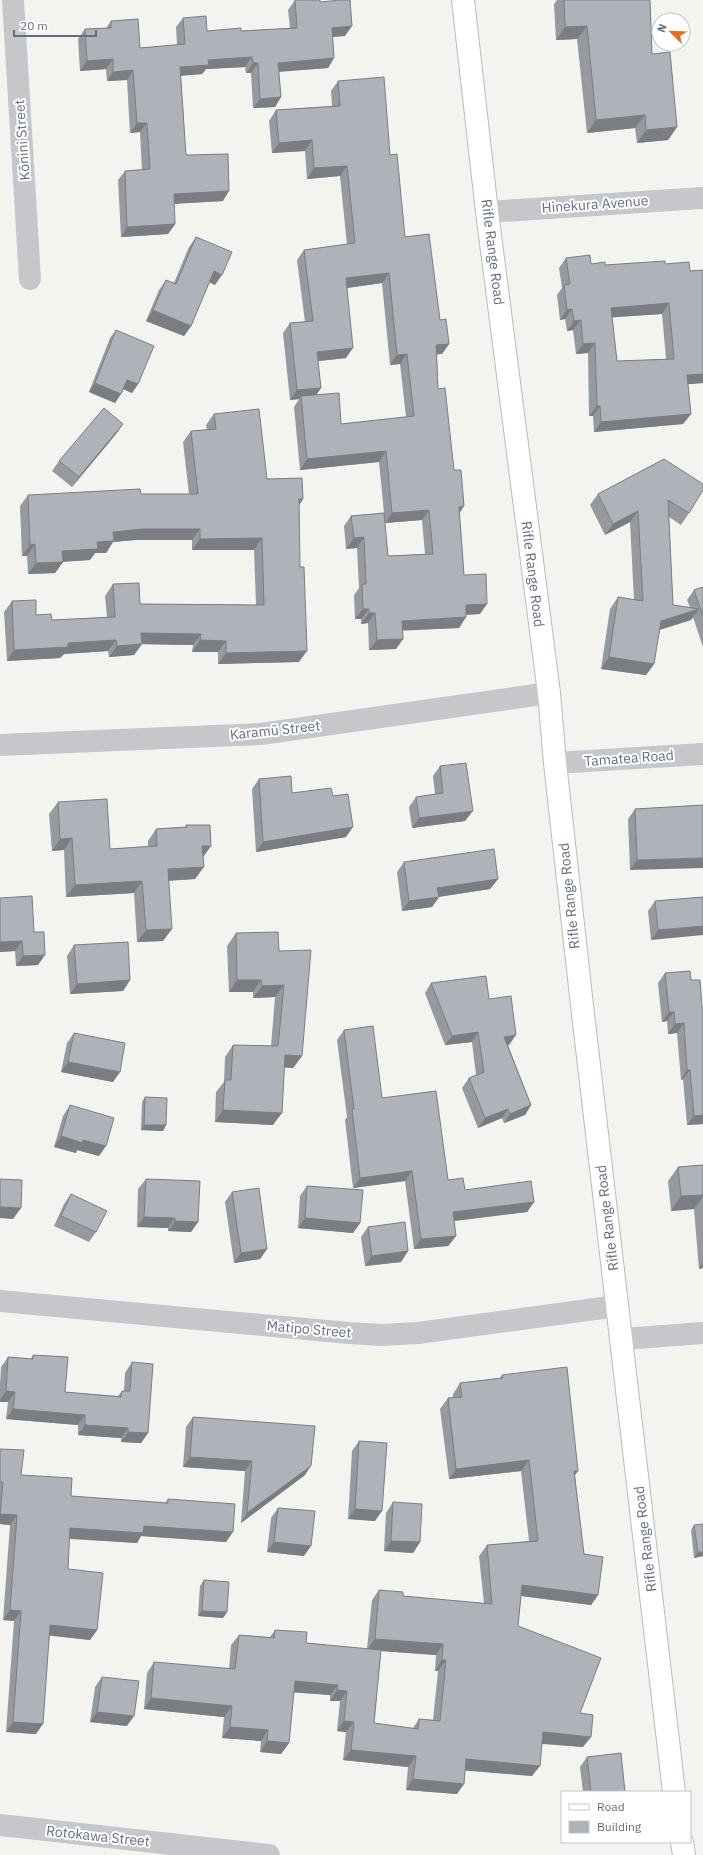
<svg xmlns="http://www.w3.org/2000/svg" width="703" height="1855" font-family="'IBM Plex Sans',sans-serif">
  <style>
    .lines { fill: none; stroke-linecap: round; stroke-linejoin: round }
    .secondary-casing { stroke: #b7babf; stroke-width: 24 }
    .street { stroke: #c5c7cb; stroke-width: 22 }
    .secondary { stroke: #fff; stroke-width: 22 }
    .wall { fill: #969a9f; fill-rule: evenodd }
    .shaded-wall { fill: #7a7d82 }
    .building { fill: #aeb3b9; stroke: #7a7d82; fill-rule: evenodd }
    .labels { text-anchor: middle; stroke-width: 4; stroke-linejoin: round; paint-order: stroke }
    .street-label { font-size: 14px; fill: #626e81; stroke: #fff }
  </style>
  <rect width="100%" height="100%" fill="#f3f4ef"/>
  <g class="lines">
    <defs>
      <g id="secondary">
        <polyline points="463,0 487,212 549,693 555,763 583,1014 674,1792"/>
        <polyline points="682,1842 684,1855"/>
      </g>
    </defs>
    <!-- secondary casing -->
    <use href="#secondary" class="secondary-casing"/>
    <!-- street -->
    <g class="street">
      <polyline points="13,0 30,279"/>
      <polyline points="487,212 703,198"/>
      <polyline points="0,745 261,734 549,693"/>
      <polyline points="555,763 703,754"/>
      <polyline points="0,1301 349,1333 382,1335 418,1333 617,1306"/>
      <polyline points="622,1339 703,1333"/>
      <polyline points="0,1825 269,1855"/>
    </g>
    <!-- secondary -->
    <use href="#secondary" class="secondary"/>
  </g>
  <!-- wall -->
  <g class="wall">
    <polygon points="295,0 320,2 345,36 333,37 334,58 328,68 279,72 281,97 275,107 253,108 251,73 246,73 245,67 206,69 202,74 181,76 186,155 223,201 174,204 175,224 168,234 121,237 118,180 125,171 142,170 140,132 130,133 127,80 107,81 106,69 80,71 78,39 85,29 106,28 111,21 140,48 177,45 176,27 183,18 207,31 241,31 290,28 288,10"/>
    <polygon points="557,0 650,0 652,54 677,127 668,140 637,143 635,128 587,133 577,39 556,40 554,4"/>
    <path d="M338 81 390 155 405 237 440 320 449 344 442 354H437L438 389 459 513 464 575 480 614 466 615V617L459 628 403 630V639L396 649 369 650 368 623 361 624V619H355L354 595 359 588 357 548 346 549 344 526 351 516 384 513 379 462 300 470 294 407 299 399 290 400 283 333 290 323 305 322 297 260 304 250 347 245 340 176 307 179 305 151 272 153 269 121 276 110 332 106 331 91ZM382 283 390 365 400 364 406 417 341 424 316 395 321 388 318 361 346 358 347 288ZM422 520 425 554 388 556 385 523Z"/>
    <polygon points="196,237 215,285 209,282 191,326 184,336 146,321 159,290 166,280 174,283 189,247"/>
    <path d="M566 258 591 264 605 265 665 264 690 271 703 270V383L688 384 691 414 683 424 594 432 593 416H589L588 353 576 354 573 330 567 331 565 319 560 320 557 295 562 288 559 268ZM662 314 666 359 617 361 612 317Z"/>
    <polygon points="116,330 138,384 132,393 123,389 115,403 89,392 110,338"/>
    <polygon points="214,414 267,479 303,499 299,505 299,662 218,664 218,652 192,652 193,645 142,644 134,655 109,657 108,651 64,654 60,658 7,661 4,612 12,601 36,615 52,620 107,617 105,596 113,584 140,604 256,605 254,550 192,550 192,540 135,540 113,542 106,553 95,553 90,560 63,562 55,573 28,574 27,556 22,556 20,506 28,495 189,494 183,442 191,431 207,430 206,425"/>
    <polygon points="123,424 116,434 72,487 52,471 59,461"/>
    <polygon points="664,459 689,513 681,525 669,517 673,605 690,607 687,600 694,590 703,587 703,647 693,617 691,620 659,630 654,664 646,675 601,669 610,609 618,597 634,600 630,522 605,535 590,505 598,494"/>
    <polygon points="440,766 465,821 412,828 409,807 416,797 435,794 433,776"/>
    <polygon points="259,779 292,793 333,796 346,837 256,852 252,789"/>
    <polygon points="58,802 110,849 148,846 148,841 156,829 185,827 186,825 211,846 203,857 195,879 168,881 163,941 137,942 134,893 66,897 64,850 52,851 49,814"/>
    <polygon points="703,805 630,870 628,819 635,809"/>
    <polygon points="404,862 498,879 490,889 439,897 432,907 402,911 397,872"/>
    <polygon points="703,897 651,940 648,911 655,901"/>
    <polygon points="0,898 34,932 38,965 16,966 15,951 0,952"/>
    <polygon points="236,933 279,951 302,1056 293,1068 284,1067 273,1125 215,1122 216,1092 224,1082 225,1057 233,1045 271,1046 275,997 253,998 253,992 229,992 227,946"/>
    <polygon points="74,945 130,980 123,991 70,994 67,956"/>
    <polygon points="665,973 691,980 702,1007 703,1007 703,1124 687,1125 683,1079 681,1080 677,1033 668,1034 667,1021 662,1022 658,983"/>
    <polygon points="431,983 489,999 509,1045 508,1045 531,1105 525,1115 504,1123 502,1118 478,1128 462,1088 469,1078 476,1075 472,1042 445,1045 425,993"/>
    <polygon points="344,1030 382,1098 448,1180 465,1190 534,1202 527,1212 454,1221 456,1236 448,1246 414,1249 405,1181 353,1188 345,1120 347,1117 337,1040"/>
    <polygon points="74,1033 113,1082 61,1072 67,1043"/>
    <polygon points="145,1097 166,1125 163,1131 141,1130 142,1102"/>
    <polygon points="70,1105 99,1156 77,1150 76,1153 54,1147 63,1116"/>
    <polygon points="703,1165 703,1268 699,1269 694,1209 671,1211 668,1181 678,1167"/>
    <polygon points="146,1179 198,1222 191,1232 168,1231 168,1228 137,1227 138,1189"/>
    <polygon points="307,1186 360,1223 353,1233 298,1228 300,1196"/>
    <polygon points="232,1192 267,1249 260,1259 234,1263 225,1202"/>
    <polygon points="71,1194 96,1232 89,1242 54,1226 64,1204"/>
    <polygon points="368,1227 408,1251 401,1262 365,1266 361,1237"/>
    <polygon points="33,1355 65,1392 118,1396 122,1391 124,1391 125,1373 132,1362 148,1433 141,1443 121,1442 121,1438 78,1435 78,1425 6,1419 8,1402 0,1402 0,1384 1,1367 8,1357 31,1359"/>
    <path d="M502 1375 575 1476 584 1554 598 1595 591 1605 521 1596 518 1626 580 1713 583 1747 542 1744 532 1776 465 1770 457 1794 406 1790 408 1767 343 1760 346 1732 337 1731 340 1701H330V1695L294 1692 289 1743 281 1754 260 1752 261 1741 222 1738 224 1717 144 1709 147 1673 154 1662 229 1669 231 1645 239 1635 270 1637 275 1630 306 1643 367 1649 372 1600 379 1590 403 1596 484 1604 479 1556 487 1545 529 1541 521 1471 449 1479 440 1409 448 1398H453V1394L460 1383 500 1378ZM381 1651 436 1655 435 1671H438L433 1720 419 1719 413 1728 374 1723Z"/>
    <polygon points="193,1417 305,1475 241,1523 245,1471 183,1467 186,1427"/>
    <polygon points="359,1441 375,1521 348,1519 352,1451"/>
    <polygon points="0,1449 21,1475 71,1496 165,1503 168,1499 226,1542 141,1536 137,1543 69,1539 68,1569 97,1630 90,1640 50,1635 36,1734 6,1732 14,1621 3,1620 10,1525 0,1524"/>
    <polygon points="393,1502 420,1542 413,1553 384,1551 386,1513"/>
    <polygon points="278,1508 304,1556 267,1552 271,1518"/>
    <polygon points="703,1524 703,1556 694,1558 691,1530 694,1525"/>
    <polygon points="204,1580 227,1612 223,1618 198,1616 200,1586"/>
    <polygon points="102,1677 127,1726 90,1722 95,1687"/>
    <polygon points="587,1757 625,1792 583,1792 580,1767"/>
  </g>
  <!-- shaded-wall -->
  <g class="shaded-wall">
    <polygon points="352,26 345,36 325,37 332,28"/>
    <polygon points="587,26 577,39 556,40 565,27"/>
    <polygon points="252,57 245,67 206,69 202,74 174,76 180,67 208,60"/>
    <polygon points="334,58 328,68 272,72 278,63"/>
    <polygon points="113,59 106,69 80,71 87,61"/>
    <polygon points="253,63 258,63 251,73 246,73"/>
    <polygon points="133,70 127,80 107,81 113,72"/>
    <polygon points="281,97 275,107 253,108 260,99"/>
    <polygon points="645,115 635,128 587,133 596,120"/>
    <polygon points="137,123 147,123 140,132 130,133"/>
    <polygon points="677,127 668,140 637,143 646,130"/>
    <polygon points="312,140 305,151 272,153 279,143"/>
    <polygon points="347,166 340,176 307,179 314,168"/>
    <polygon points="229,191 223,201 167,204 174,194"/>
    <polygon points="175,224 168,234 121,237 127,227"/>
    <polygon points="214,271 222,275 215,285 207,281"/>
    <polygon points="389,273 382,283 339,289 346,278"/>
    <polygon points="669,303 662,314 604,318 611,308"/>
    <polygon points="572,309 565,319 560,320 567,310"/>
    <polygon points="153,310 191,326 184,336 146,321"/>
    <polygon points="581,320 573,330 567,331 574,321"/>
    <polygon points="595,343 588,353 576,354 583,344"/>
    <polygon points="449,344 442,354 429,355 436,345"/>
    <polygon points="353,348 346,358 310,362 317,352"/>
    <polygon points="407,354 400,364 390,365 397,355"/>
    <polygon points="703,374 703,383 680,385 687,375"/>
    <polygon points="127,380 138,384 132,393 121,388"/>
    <polygon points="95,383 121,394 115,403 89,392"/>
    <polygon points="321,388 314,398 301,396 299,399 290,400 297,390"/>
    <polygon points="597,406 600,406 593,416 589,416"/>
    <polygon points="691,414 683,424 594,432 601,422"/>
    <polygon points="123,424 116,434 72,487 79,477"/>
    <polygon points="386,451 379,462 300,470 307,459"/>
    <polygon points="299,499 303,499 295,511"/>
    <polygon points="464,506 457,517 459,507"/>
    <polygon points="429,510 422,520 385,523 392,513"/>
    <polygon points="638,511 630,522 605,535 613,524"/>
    <polygon points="143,529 200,529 192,540 135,540 113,542 106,553 95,553 90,560 54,562 62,551 97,542 113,532"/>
    <polygon points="364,537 357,548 346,549 354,538"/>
    <polygon points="262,538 254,550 192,550 200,539"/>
    <polygon points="35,544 27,556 22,556 30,545"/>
    <polygon points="63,562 55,573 28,574 36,563"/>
    <polygon points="487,604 480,614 458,615 466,605"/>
    <polygon points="363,609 369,609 361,619 355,619"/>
    <polygon points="699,609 691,620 653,632 661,621"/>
    <polygon points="369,613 375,613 368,623 361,624"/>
    <polygon points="466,617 459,628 395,631 402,621"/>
    <polygon points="141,633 201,634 193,645 133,644"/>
    <polygon points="403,639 396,649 369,650 377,640"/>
    <polygon points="116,640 108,651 64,654 60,658 7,661 14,650 68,643"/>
    <polygon points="200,640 226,641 218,652 192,652"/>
    <polygon points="142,644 134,655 109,657 117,646"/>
    <polygon points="307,651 299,662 218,664 226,653"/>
    <polygon points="609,657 654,664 646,675 601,669"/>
    <polygon points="473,811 465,821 412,828 419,818"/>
    <polygon points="353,827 346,837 256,852 263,842"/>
    <polygon points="72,838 64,850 52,851 60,839"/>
    <polygon points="202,846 211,846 202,858"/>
    <polygon points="703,858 703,868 630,870 637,860"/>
    <polygon points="204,867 195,879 159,881 168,869"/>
    <polygon points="498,879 490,889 430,898 437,888"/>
    <polygon points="142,881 134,893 66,897 75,885"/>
    <polygon points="439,897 432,907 402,911 409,901"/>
    <polygon points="703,926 703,935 651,940 658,930"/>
    <polygon points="172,929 163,941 137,942 146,930"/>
    <polygon points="22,941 15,951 0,952 0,942"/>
    <polygon points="45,955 38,965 16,966 23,956"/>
    <polygon points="130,980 123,991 70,994 77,984"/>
    <polygon points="237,980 261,980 253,992 229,992"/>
    <polygon points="284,985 275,997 253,998 262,986"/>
    <polygon points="669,1012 674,1012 667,1021 662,1022"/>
    <polygon points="684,1023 677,1033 668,1034 675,1024"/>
    <polygon points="478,1032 472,1042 445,1045 452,1036"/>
    <polygon points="516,1035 509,1045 497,1047 504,1037"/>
    <polygon points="285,1055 302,1056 293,1068 276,1067"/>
    <polygon points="68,1062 120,1072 113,1082 61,1072"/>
    <polygon points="687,1070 690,1070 683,1079 681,1080"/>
    <polygon points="531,1105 525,1115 504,1123 510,1114"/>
    <polygon points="508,1109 502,1118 478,1128 485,1118"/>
    <polygon points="223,1110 282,1113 273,1125 215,1122"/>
    <polygon points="703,1115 703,1124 687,1125 694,1116"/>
    <polygon points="144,1125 166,1125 163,1131 141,1130"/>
    <polygon points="61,1136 83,1140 106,1146 99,1156 77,1150 76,1153 54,1147"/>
    <polygon points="412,1171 405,1181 353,1188 360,1178"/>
    <polygon points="703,1195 703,1196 694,1209 671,1211 681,1196"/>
    <polygon points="534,1202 527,1212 446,1222 453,1212"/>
    <polygon points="0,1207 21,1208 13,1219 0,1218"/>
    <polygon points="144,1217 175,1218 168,1228 137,1227"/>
    <polygon points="305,1218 360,1223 353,1233 298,1228"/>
    <polygon points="175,1221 198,1222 191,1232 168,1231"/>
    <polygon points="456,1236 448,1246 414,1249 421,1239"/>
    <polygon points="267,1249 260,1259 234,1263 241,1253"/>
    <polygon points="408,1251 401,1262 365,1266 372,1256"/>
    <polygon points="703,1262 703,1268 699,1269"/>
    <polygon points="6,1391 15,1392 8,1402 0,1402 0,1400"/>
    <polygon points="13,1409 85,1415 78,1425 6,1419"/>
    <polygon points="85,1425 128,1428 121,1438 78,1435"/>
    <polygon points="128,1432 148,1433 141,1443 121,1442"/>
    <polygon points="190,1457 252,1461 245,1471 183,1467"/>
    <polygon points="529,1460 521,1471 449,1479 456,1469"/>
    <polygon points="311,1466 305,1475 241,1523 247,1513"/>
    <polygon points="574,1471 578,1471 571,1481"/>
    <polygon points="355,1509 382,1511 375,1521 348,1519"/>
    <polygon points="0,1514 17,1515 10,1525 0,1524"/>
    <polygon points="144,1526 233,1532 226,1542 141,1536 137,1543 63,1538 70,1528"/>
    <polygon points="391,1541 420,1542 413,1553 384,1551"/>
    <polygon points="274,1542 311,1546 304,1556 267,1552"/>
    <polygon points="698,1552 703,1552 703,1556 694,1558"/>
    <polygon points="522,1585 598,1595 591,1605 514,1595"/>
    <polygon points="10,1610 21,1611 14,1621 3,1620"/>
    <polygon points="202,1611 227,1612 223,1618 198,1616"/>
    <polygon points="50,1625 97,1630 90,1640 44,1635"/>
    <polygon points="375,1639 443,1644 436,1655 367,1650"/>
    <polygon points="442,1660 446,1660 438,1671 435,1671"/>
    <polygon points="295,1681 338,1685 330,1695 287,1692"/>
    <polygon points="337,1690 347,1691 340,1701 330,1701"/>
    <polygon points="151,1698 232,1706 224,1717 144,1709"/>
    <polygon points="97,1712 134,1716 127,1726 90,1722"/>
    <polygon points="344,1721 354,1722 346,1732 337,1731"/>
    <polygon points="13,1722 43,1724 36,1734 6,1732"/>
    <polygon points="230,1727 268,1730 261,1741 222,1738"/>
    <polygon points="543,1732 591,1737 583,1747 536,1743"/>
    <polygon points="267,1741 289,1743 281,1754 260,1752"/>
    <polygon points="351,1750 416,1756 408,1767 343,1760"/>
    <polygon points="466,1759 540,1766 532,1776 459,1770"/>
    <polygon points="413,1779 464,1784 457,1794 406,1790"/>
  </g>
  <!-- building -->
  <g class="building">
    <polygon points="295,0 320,0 320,2 341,0 350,0 352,26 332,28 334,58 278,63 281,97 260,99 258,63 253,63 252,57 208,60 209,65 180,67 186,155 228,154 229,191 174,194 175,224 127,227 125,171 150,169 147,123 137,123 133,70 113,72 113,59 87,61 85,29 111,28 111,21 138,19 140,48 185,44 183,18 206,16 207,31 241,28 241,31 297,28"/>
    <polygon points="564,0 650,0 652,54 670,52 677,127 646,130 645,115 596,120 587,26 565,27"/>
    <polygon points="384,77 390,155 397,154 405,237 429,234 440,320 446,319 449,344 436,345 438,389 445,388 454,470 461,470 464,506 459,507 464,575 486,574 487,604 466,605 466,617 402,621 403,639 377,640 375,613 369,613 369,609 363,609 362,584 366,584 364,537 354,538 351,516 384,513 388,556 433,554 429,510 392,513 386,451 307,459 301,396 339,393 341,424 414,416 407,354 397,355 389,273 346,278 353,348 317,352 321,388 297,390 290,323 313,321 304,250 355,243 347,166 314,168 312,140 279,143 276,110 340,106 338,81"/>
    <polygon points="196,237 232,252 222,275 214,271 191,326 153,310 166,280 176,284"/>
    <path d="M590 255 591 264 605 262V265L665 261V264L689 262 690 271 703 270V374L687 375 691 414 601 422 600 406H597L595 343 583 344 581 320 574 321 572 309 567 310 564 285 570 284 566 258ZM669 303 674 359 617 361 611 308Z"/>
    <polygon points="116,330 154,346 138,384 127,380 121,394 95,383"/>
    <polygon points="104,408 123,424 79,477 59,461"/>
    <polygon points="259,409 267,479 302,478 303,499 299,499 300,567 304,567 307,651 226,653 226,641 200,640 201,634 141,633 142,644 117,646 116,640 68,643 68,647 14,650 12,601 36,600 36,615 51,614 52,620 115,617 113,584 139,583 140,604 264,605 262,538 200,539 200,529 143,529 113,532 114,541 97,542 98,549 62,551 63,562 36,563 35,544 30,545 28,495 140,489 141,494 198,494 191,431 216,429 214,414"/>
    <polygon points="664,459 703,484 703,490 689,513 668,500 673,605 699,609 661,621 654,664 609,657 618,597 643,601 638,511 613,524 598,494"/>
    <polygon points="703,587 703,616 694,590"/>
    <polygon points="466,763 473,811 419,818 416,797 443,793 440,766"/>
    <polygon points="291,776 292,793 331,788 333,796 348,794 353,827 263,842 259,779"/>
    <polygon points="107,799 110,849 157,846 156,829 187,827 186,825 210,825 211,846 202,846 204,867 168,869 172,929 146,930 142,881 75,885 72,838 60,839 58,802"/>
    <polygon points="703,805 703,858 637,860 635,809"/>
    <polygon points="494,849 498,879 437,888 439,897 409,901 404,862"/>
    <polygon points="32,896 34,932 44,932 45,955 23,956 22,941 0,942 0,898"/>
    <polygon points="703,897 703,926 658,930 655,901"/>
    <polygon points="278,932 279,951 311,950 302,1056 285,1055 282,1113 223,1110 225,1080 231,1080 233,1045 278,1046 284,985 262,986 261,980 237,980 236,933"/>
    <polygon points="128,942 130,980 77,984 74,945"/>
    <polygon points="690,971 691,980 700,980 702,1007 703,1007 703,1115 694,1116 690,1070 687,1070 684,1023 675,1024 674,1012 669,1012 665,973"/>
    <polygon points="486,976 489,999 511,996 516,1035 504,1037 531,1105 510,1114 508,1109 485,1118 469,1078 484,1072 478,1032 452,1036 431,983"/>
    <polygon points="373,1026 382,1098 436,1091 448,1180 463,1178 465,1190 531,1181 534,1202 453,1212 456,1236 421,1239 412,1171 360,1178 352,1109 354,1109 344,1030"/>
    <polygon points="74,1033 125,1043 120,1072 68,1062"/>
    <polygon points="145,1097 167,1098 166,1125 144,1125"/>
    <polygon points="70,1105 114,1118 106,1146 83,1140 83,1143 61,1136"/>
    <polygon points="703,1165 703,1195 681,1196 678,1167"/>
    <polygon points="0,1179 22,1180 21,1208 0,1207"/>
    <polygon points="146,1179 200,1181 198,1222 175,1221 175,1218 144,1217"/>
    <polygon points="307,1186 363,1190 360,1223 305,1218"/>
    <polygon points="259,1188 267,1249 241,1253 232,1192"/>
    <polygon points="71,1194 107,1211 96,1232 61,1216"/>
    <polygon points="405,1222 408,1251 372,1256 368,1227"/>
    <polygon points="33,1355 68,1357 65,1392 121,1397 122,1391 130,1391 132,1362 153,1364 148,1433 128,1432 128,1428 85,1425 85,1415 13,1409 15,1392 6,1391 8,1357 33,1359"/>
    <polygon points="567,1367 578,1471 574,1471 584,1554 603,1557 598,1595 522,1585 518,1626 601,1658 580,1713 593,1715 591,1737 543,1732 540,1766 466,1759 464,1784 413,1779 416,1756 351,1750 354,1722 344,1721 347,1691 337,1690 338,1685 295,1681 289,1743 267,1741 268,1730 230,1727 232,1706 151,1698 154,1662 235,1669 239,1635 274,1638 275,1630 307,1632 306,1643 381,1650 374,1723 418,1729 419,1719 440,1721 446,1660 442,1660 443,1644 375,1639 379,1590 403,1592 403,1596 492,1604 487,1545 538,1541 529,1460 456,1469 448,1398 462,1397 460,1383 503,1378 502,1375"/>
    <polygon points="193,1417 315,1426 311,1466 247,1513 252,1461 190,1457"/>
    <polygon points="359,1441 387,1443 382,1511 355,1509"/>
    <polygon points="0,1449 24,1450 21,1475 72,1478 71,1496 168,1503 168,1499 235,1504 233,1532 144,1526 143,1533 70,1528 68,1569 103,1573 97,1630 50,1625 43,1724 13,1722 21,1611 10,1610 17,1515 0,1514 3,1482 0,1482"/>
    <polygon points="393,1502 422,1504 420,1542 391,1541"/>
    <polygon points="278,1508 315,1511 311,1546 274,1542"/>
    <polygon points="703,1524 703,1552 698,1552 694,1525"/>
    <polygon points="204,1580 229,1582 227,1612 202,1611"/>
    <polygon points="102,1677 139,1681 134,1716 97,1712"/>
    <polygon points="621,1753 625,1792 591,1792 587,1757"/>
  </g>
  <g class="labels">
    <!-- street labels -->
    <g class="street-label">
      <text transform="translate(22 140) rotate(-94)" y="5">Kōnini Street</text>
      <text transform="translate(595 204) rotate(-4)" y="5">Hinekura Avenue</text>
      <text transform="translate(493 252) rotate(83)" y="5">Rifle Range Road</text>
      <text transform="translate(533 574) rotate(83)" y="5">Rifle Range Road</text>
      <text transform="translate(275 730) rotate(-6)" y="5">Karamū Street</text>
      <text transform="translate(629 758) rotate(-4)" y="5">Tamatea Road</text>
      <text transform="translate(569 896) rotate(-96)" y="5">Rifle Range Road</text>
      <text transform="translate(607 1218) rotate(-97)" y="5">Rifle Range Road</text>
      <text transform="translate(309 1329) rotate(5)" y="5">Matipo Street</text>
      <text transform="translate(645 1539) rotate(-97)" y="5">Rifle Range Road</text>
      <text transform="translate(98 1836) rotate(6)" y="5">Rotokawa Street</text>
    </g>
  </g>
  <!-- legend -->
  <rect x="561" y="1791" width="130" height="52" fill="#ffffff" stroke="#c0c5cd"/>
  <rect x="569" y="1804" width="20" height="6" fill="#ffffff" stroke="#c0c5cd"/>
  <text x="597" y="1811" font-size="12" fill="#626e81">Road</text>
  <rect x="569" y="1821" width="20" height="12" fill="#aeb3b9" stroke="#c0c5cd"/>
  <text x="597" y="1831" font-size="12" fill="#626e81">Building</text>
  <!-- north arrow -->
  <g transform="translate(671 32) rotate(293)"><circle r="19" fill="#ffffff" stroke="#c0c5cd"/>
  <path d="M0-3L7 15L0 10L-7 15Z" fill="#e86e1b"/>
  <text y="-6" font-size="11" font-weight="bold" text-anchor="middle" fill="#626e81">N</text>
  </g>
  <!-- scale -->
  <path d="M14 30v6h82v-6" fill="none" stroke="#626e81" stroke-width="2"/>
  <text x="20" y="30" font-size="12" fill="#626e81" stroke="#ffffff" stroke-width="3" paint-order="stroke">20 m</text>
</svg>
